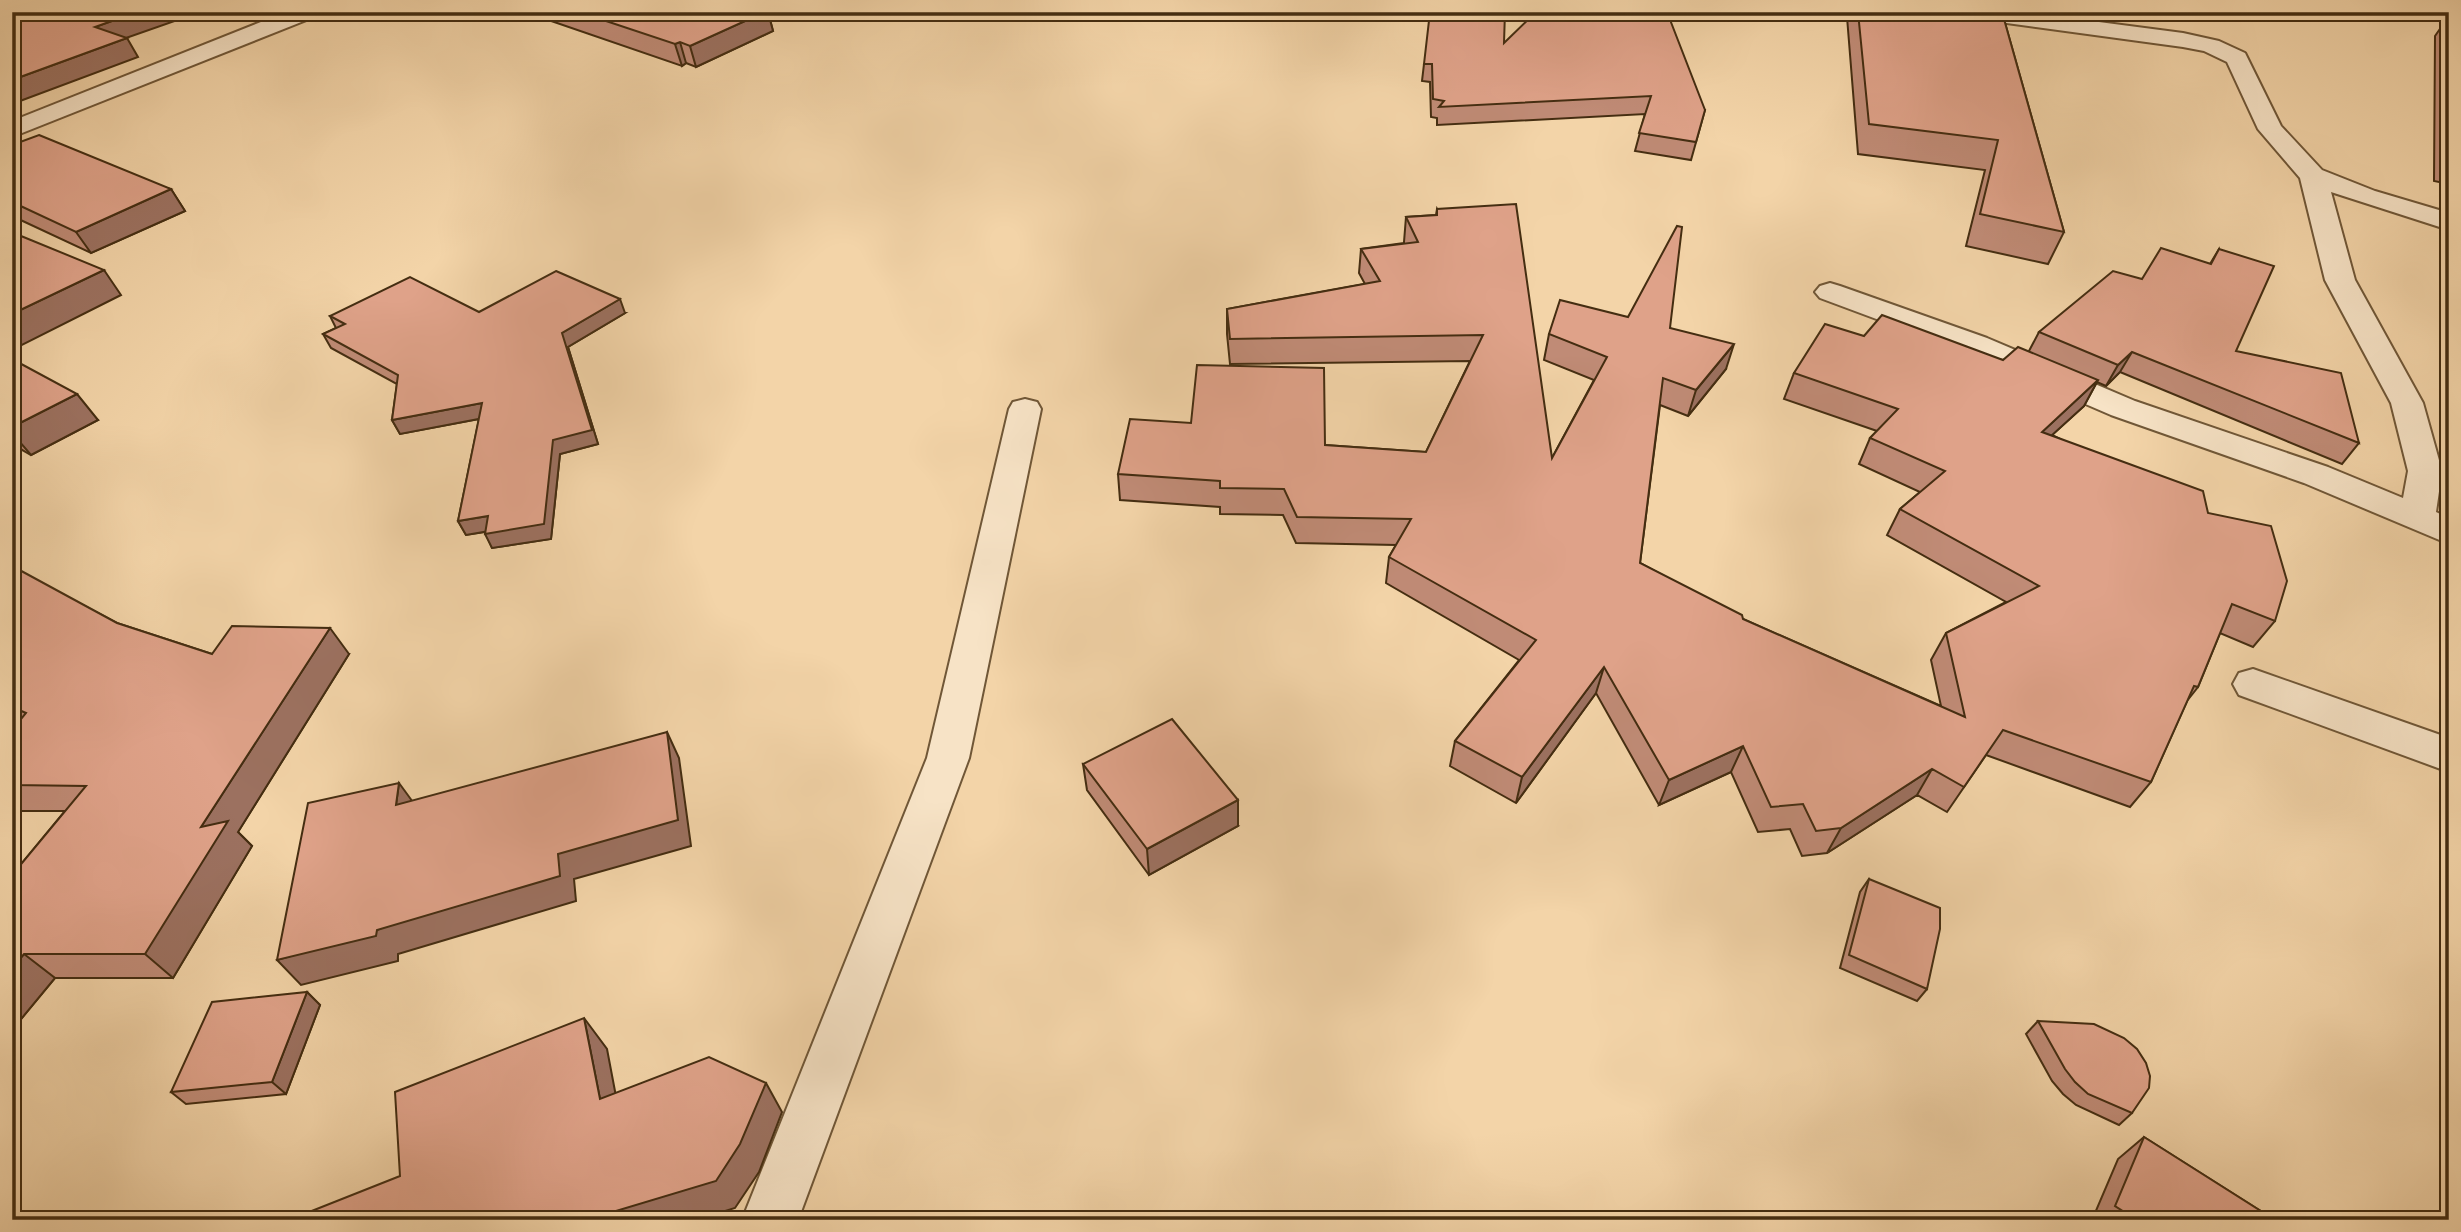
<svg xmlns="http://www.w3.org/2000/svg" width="2461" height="1232" font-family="'Old Standard TT',serif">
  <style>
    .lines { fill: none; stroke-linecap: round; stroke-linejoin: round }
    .street-casing { stroke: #705737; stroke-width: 4 }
    .street { fill: #f7e3c6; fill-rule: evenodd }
    .wall { fill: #c08b76; stroke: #442d11; stroke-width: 2 }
    .shaded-wall { fill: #9c7160; stroke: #442d11; stroke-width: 2 }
    .building { fill: #dfa289; stroke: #442d11; stroke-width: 2 }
  </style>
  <rect width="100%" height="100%" fill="#f3d4a8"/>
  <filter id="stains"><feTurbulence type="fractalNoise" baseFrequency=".00286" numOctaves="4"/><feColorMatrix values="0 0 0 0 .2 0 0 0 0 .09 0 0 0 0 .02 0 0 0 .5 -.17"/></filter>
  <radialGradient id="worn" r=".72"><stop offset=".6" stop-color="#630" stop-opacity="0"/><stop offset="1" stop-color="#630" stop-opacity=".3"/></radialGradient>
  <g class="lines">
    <defs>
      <g id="street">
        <polygon points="286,12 317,12 314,17 12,137 12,121"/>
        <polygon points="1959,12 2022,12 2183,33 2219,41 2245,53 2281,126 2322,170 2375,191 2449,213 2449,230 2331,192 2355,280 2423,403 2442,471 2436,512 2449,518 2449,544 2304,483 2111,415 1965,352 1820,298 1815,292 1820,286 1830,283 1840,286 1987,338 2135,401 2328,467 2403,498 2408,471 2391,403 2325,280 2300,178 2258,129 2227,62 2204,51 2183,47 1970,18 1962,17"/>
        <polygon points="1025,399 1037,402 1041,409 969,758 798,1220 742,1220 927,758 1009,409 1013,402"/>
        <polygon points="2253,669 2449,738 2449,772 2239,695 2233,684 2239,673"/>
      </g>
    </defs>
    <!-- street casing -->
    <use href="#street" class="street-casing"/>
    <!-- street -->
    <use href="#street" class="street"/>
  </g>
  <!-- wall -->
  <g class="wall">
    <polygon points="525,12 768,12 773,31 696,67 686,63 682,66"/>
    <polygon points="1849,12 2002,12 2064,232 2048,264 1966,246 1985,170 1858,154 1847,17"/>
    <polygon points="2449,16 2449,184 2434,181 2435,36"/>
    <polygon points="1504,43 1705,110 1691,160 1635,151 1645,114 1437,125 1437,118 1431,117 1430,82 1422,81 1424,64"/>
    <polygon points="12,145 171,189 185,211 91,253 12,216"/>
    <polygon points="1437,209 1552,458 1594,380 1544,360 1549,334 1670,328 1726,369 1688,416 1660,405 1640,563 1743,619 1941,706 1931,660 1946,633 2006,602 1887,535 1900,509 1920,492 1859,464 1870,438 1877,431 1784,399 1794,373 1864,336 2003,360 2029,351 2039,332 2142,279 2210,264 2219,249 2236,351 2359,443 2342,464 2120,372 2106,386 2097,382 2084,406 2052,435 2208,513 2275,621 2253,647 2220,633 2198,687 2187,701 2151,782 2130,807 1986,755 1947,812 1917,795 1827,853 1802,856 1790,829 1758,832 1731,772 1659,805 1596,693 1516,803 1450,766 1455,741 1519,660 1386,583 1389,557 1396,545 1296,543 1283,515 1220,514 1220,507 1120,500 1118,474 1325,445 1426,452 1470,361 1230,364 1227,334 1227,309 1365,284 1359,273 1361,249 1404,243 1404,242 1406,217 1436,215"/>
    <polygon points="479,312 625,313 568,347 598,444 560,454 551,539 492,548 485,532 466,535 458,521 479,419 400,434 392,420 397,384 331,348 323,334 336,328 330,316"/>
    <polygon points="12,359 98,420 31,455 22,450 12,455"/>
    <polygon points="12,568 117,623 212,654 349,654 238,832 252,846 173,978 55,978 12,1030 12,875 65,811 12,811 12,730 17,724 12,723"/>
    <polygon points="1083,764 1238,826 1149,875 1087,790"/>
    <polygon points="1869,879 1927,989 1917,1001 1840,968 1860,892"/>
    <polygon points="307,992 320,1005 286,1094 186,1104 171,1092"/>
    <polygon points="2038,1021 2132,1113 2119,1125 2076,1105 2063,1094 2052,1081 2026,1034"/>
    <polygon points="2144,1137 2275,1220 2092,1220 2118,1159"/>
  </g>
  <!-- shaded-wall -->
  <g class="shaded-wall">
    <polygon points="137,12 187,12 189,16 106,45 95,27"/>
    <polygon points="765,12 768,12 773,31 696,67 690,46"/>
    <polygon points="127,38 138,57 12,104 12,80"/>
    <polygon points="680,42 686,63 682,66 675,44"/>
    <polygon points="171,189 185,211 91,253 76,232"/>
    <polygon points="104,270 121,295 12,350 12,314"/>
    <polygon points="620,299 625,313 568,347 598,444 560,454 551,539 492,548 485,534 562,333"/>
    <polygon points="1734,344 1726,369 1688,416 1696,390"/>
    <polygon points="2132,352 2120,372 2106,386 2118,365"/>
    <polygon points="2098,380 2084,406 2028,457 2042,432"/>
    <polygon points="77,394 98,420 31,455 12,433 12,427"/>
    <polygon points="482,403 489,417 400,434 392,420"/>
    <polygon points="12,439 22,450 12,455"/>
    <polygon points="488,516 495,530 466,535 458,521"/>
    <polygon points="330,628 349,654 238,832 252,846 173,978 145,954 201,827"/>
    <polygon points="1604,667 1596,693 1516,803 1522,777"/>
    <polygon points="667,732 679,758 691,846 574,879 576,901 398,954 398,961 301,985 277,960 377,930 558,854"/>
    <polygon points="1743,746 1731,772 1659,805 1669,780"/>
    <polygon points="1932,769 1917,795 1827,853 1841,828"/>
    <polygon points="399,783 418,809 396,805"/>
    <polygon points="1238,800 1238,826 1149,875 1147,849"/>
    <polygon points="24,954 55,978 12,1030 12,968"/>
    <polygon points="307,992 320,1005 286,1094 272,1082"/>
    <polygon points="584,1018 607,1049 622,1128 600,1099"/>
    <polygon points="766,1083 782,1112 759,1172 735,1208 696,1220 586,1220"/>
    <polygon points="44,1215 53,1220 41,1220"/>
  </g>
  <!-- building -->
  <g class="building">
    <polygon points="12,12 137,12 95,27 127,38 12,80"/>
    <polygon points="579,12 765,12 690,46 680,42 675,44"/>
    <polygon points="1430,12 1505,12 1504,43 1536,12 1667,12 1705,110 1696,142 1639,133 1651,96 1439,107 1444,101 1433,99 1432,64 1424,64"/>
    <polygon points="1858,12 2002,12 2064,232 1980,214 1998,140 1869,124"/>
    <polygon points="39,135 171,189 76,232 12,202 12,145"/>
    <polygon points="1516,204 1552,458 1607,357 1549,334 1560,300 1628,317 1677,226 1682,227 1670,328 1734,344 1696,390 1663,378 1640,563 1742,615 1743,619 1965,717 1946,633 2039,586 1900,509 1945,471 1870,438 1898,409 1794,373 1825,324 1864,336 1882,315 2003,360 2018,347 2098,380 2042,432 2203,491 2208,513 2271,526 2287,581 2275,621 2232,604 2198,687 2194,686 2151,782 2003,730 1964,787 1932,769 1841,828 1816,831 1803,804 1771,807 1743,746 1669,780 1604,667 1522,777 1455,741 1536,640 1389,557 1411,519 1297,517 1284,489 1220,488 1220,481 1118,474 1130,419 1191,423 1197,365 1324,368 1325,445 1426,452 1483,335 1230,339 1227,309 1380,281 1361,249 1418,242 1406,217 1437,215 1437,209"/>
    <polygon points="21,236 104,270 12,314 12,240"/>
    <polygon points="2161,248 2211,264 2219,249 2274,266 2236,351 2341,373 2359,443 2132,352 2118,365 2039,332 2113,271 2142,279"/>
    <polygon points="556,271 620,299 562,333 592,430 553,440 544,524 485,534 488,516 458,521 482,403 392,420 398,375 323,334 345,324 330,316 410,277 479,312"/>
    <polygon points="12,359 77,394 12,427"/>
    <polygon points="14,567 117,623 212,654 232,626 330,628 201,827 228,821 145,954 24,954 12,968 12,875 86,786 12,785 12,730 26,713 12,707 12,568"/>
    <polygon points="1172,719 1238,800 1147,849 1083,764"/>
    <polygon points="667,732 678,820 558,854 560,876 377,930 376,936 277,960 308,803 399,783 396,805"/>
    <polygon points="1869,879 1940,908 1940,929 1927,989 1849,955"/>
    <polygon points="307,992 272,1082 171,1092 212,1002"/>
    <polygon points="584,1018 600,1099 709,1057 766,1083 740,1144 716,1181 586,1220 303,1220 304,1214 400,1176 395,1092"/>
    <polygon points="2038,1021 2094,1024 2124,1038 2137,1049 2146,1063 2150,1076 2149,1088 2132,1113 2088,1094 2075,1082 2065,1069"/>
    <polygon points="2144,1137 2275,1220 2137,1220 2115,1206"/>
    <polygon points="12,1210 44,1215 41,1220 12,1220"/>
  </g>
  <!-- margin -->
  <rect width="2461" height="1232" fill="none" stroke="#f3d4a8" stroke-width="42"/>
  <rect x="14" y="14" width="2433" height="1204" fill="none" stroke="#442d11" stroke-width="3.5"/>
  <rect x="21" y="21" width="2419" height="1190" fill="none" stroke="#442d11" stroke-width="2"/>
  <rect width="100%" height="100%" filter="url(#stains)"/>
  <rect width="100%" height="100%" fill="url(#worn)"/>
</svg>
